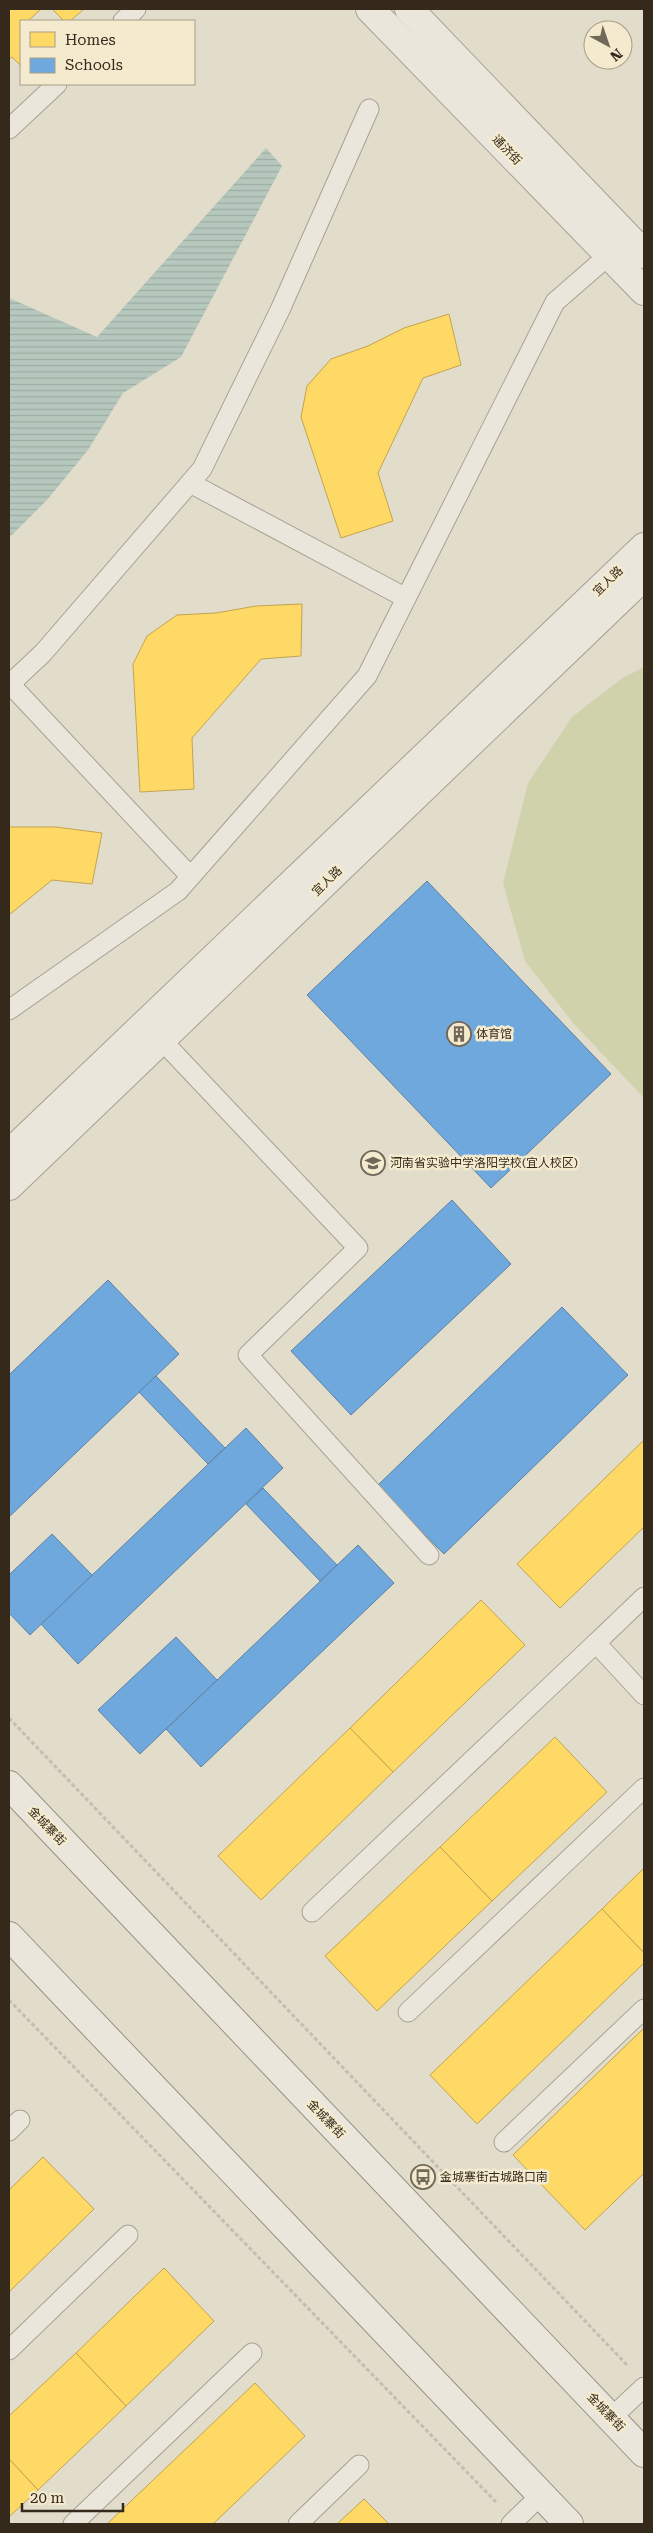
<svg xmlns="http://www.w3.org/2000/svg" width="653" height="2533" font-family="'Roboto Serif','Noto Sans SC',serif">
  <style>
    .park { fill: #d0d2ac }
    .water { fill: url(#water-rules) }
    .homes { fill: #ffd966; stroke: #c2a450 }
    .schools { fill: #6fa8dc; stroke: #5e82a2 }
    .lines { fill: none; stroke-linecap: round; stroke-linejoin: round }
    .lane-casing { stroke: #a7a194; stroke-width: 21 }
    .street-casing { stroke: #a7a194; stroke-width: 30 }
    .secondary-casing { stroke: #979084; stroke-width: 30 }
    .path { stroke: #c3bdb3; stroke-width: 3; stroke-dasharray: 4 2.5; stroke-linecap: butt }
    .lane { stroke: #eae6dc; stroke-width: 19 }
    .street { stroke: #eae6dc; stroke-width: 28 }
    .secondary { stroke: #eae6dc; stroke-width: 28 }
    .labels { text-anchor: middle; stroke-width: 5; stroke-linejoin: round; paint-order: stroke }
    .street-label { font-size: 12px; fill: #35291c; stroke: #f4ebcf }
    .poi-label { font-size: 12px; fill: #35291c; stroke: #f4ebcf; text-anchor: start }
  </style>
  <defs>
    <pattern id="water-rules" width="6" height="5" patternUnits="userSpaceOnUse" patternTransform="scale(1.25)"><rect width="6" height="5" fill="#b6c8bd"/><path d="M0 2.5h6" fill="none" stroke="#9daca2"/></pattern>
  </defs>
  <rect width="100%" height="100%" fill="#e2dcca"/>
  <!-- park -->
  <polygon class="park" points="644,667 644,1098 574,1024 525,961 503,883 528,783 572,717 621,679"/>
  <!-- water -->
  <polygon class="water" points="266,148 282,166 181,357 123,393 88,450 47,500 12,535 9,535 9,298 97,337"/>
  <!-- homes -->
  <g class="homes">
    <polygon points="9,9 41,9 28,21 21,21 21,66 12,57 9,59"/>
    <polygon points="52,9 84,9 70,21 64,21"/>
    <polygon points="449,314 461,365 423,378 378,473 393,521 341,538 301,417 307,386 331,359 368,346 404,328"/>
    <polygon points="302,604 301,656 261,659 192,738 194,789 140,792 133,664 147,636 177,615 216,613 256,606"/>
    <polygon points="9,827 56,827 102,833 92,884 52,880 9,915"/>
    <polygon points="644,1440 644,1527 560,1608 517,1564"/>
    <polygon points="481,1600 525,1645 393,1772 350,1728"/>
    <polygon points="350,1728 393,1772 261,1900 218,1856"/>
    <polygon points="555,1737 607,1792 492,1901 440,1847"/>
    <polygon points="440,1847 492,1901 377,2011 325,1956"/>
    <polygon points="644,1868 644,1953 602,1909"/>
    <polygon points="602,1909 644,1953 644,1963 477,2124 430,2075"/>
    <polygon points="644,2028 644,2173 585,2230 513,2155"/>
    <polygon points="43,2157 94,2209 9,2292 9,2190"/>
    <polygon points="164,2268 214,2321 126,2406 76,2353"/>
    <polygon points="76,2353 126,2406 38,2490 9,2459 9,2416"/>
    <polygon points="255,2383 305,2436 213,2524 107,2524"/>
    <polygon points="9,2459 38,2490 9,2517"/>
    <polygon points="364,2499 389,2524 337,2524"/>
  </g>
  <!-- schools -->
  <g class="schools">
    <polygon points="427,881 611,1074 491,1188 307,995"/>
    <polygon points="452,1200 511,1264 351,1415 291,1351"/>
    <polygon points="108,1280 179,1354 9,1517 9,1375"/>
    <polygon points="562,1307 628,1375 444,1554 377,1486"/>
    <polygon points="156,1376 225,1448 208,1464 139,1392"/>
    <polygon points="246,1428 283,1468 78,1664 41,1624"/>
    <polygon points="263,1488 337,1565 320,1581 246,1504"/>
    <polygon points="52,1534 92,1575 30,1635 9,1613 9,1575"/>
    <polygon points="358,1545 394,1583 201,1767 166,1729"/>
    <polygon points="176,1637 217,1680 140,1754 98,1710"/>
  </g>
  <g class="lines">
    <defs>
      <g id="lane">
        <polyline points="123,21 136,9"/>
        <polyline points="9,129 57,84"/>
        <polyline points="190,483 406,598"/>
        <polyline points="10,684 190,876"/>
        <polyline points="9,685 43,653 202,469 280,310 369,109"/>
        <polyline points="9,1010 178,891 367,676 555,302 617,248"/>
        <polyline points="154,1032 358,1248 248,1355 429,1555"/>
        <polyline points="596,1643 644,1597"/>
        <polyline points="312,1912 596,1643 644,1695"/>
        <polyline points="408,2012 644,1788"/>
        <polyline points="9,2131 20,2120"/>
        <polyline points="504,2142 644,2009"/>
        <polyline points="9,2350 128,2235"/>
        <polyline points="611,2418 644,2387"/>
        <polyline points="73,2524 252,2353"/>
        <polyline points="298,2524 359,2465"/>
        <polyline points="511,2524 541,2495"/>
      </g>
      <g id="street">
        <polyline points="370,9 644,291"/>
        <polyline points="409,9 644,254"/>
        <polyline points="9,1154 644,547"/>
        <polyline points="9,1186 644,576"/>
      </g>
      <g id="secondary">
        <polyline points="9,1785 644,2453"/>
        <polyline points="9,1936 569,2524"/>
      </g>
    </defs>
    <!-- lane casing -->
    <use href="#lane" class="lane-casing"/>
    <!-- street casing -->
    <use href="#street" class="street-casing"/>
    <!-- secondary casing -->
    <use href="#secondary" class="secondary-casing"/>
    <!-- path -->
    <g class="path">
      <polyline points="9,1718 628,2366"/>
      <polyline points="9,2000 496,2502"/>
    </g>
    <!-- lane -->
    <use href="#lane" class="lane"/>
    <!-- street -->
    <use href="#street" class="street"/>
    <!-- secondary -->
    <use href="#secondary" class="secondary"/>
  </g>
  <!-- icons -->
  <defs>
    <symbol id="building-ring" viewBox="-11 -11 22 22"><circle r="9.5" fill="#f4ebcf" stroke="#726859" stroke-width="1.5"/><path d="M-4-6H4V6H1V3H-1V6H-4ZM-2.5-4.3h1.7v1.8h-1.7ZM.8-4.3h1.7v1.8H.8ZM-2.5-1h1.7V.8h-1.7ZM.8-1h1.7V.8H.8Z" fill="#726859"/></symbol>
    <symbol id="school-ring" viewBox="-11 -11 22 22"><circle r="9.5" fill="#f4ebcf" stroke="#726859" stroke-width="1.5"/><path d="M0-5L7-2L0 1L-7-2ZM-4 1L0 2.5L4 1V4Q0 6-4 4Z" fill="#726859"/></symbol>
    <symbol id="bus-ring" viewBox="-11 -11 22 22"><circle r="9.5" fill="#f4ebcf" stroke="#726859" stroke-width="1.5"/><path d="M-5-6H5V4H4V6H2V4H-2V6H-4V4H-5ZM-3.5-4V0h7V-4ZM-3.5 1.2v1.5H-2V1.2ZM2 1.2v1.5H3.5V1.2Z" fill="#726859"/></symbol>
  </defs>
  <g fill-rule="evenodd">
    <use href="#building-ring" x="445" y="1020" width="28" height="28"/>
    <use href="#school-ring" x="359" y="1149" width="28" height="28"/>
    <use href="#bus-ring" x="409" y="2163" width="28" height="28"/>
  </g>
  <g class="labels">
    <!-- street labels -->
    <g class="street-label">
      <text transform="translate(507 150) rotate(46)" y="4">通济街</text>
      <text transform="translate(608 581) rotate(-44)" y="4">宜人路</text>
      <text transform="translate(327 881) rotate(-44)" y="4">宜人路</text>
      <text transform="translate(47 1826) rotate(46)" y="4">金城寨街</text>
      <text transform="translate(326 2119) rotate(46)" y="4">金城寨街</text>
      <text transform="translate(606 2412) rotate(46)" y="4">金城寨街</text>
    </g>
    <!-- poi labels -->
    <g class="poi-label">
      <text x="476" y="1038">体育馆</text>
      <text x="390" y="1167">河南省实验中学洛阳学校(宜人校区)</text>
      <text x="440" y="2181">金城寨街古城路口南</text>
    </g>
  </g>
  <!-- border -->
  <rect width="653" height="2533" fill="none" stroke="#35291c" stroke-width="20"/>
  <!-- legend -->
  <rect x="20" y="20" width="175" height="65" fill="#f4ebcf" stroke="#a89d87"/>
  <rect x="30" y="32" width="25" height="15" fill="#ffd966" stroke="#a89d87"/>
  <text x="65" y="45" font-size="15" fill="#35291c">Homes</text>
  <rect x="30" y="58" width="25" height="15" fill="#6fa8dc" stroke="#a89d87"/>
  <text x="65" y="70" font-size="15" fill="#35291c">Schools</text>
  <!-- north arrow -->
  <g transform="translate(608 45) rotate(140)"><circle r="24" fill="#f4ebcf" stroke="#a89d87"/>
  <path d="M0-4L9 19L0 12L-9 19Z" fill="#726859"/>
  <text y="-8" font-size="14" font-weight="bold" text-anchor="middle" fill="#35291c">N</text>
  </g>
  <!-- scale -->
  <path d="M22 2503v8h101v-8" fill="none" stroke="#35291c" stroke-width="2.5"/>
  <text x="30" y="2503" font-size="15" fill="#35291c" stroke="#f4ebcf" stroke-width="4" paint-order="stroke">20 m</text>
</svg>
